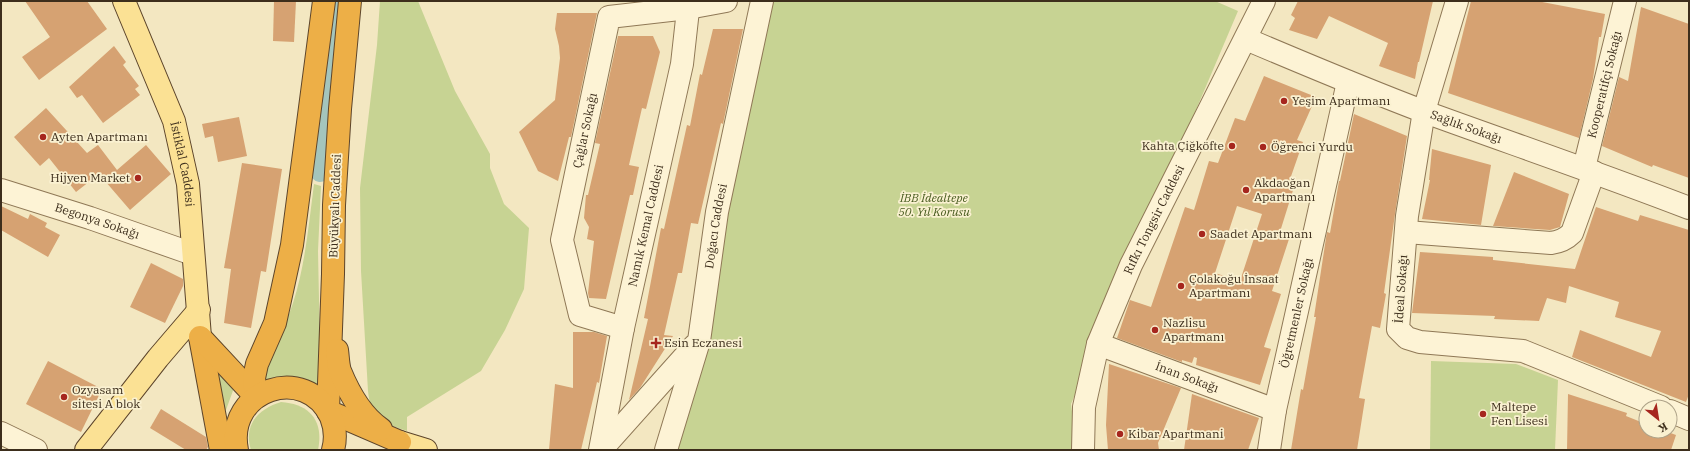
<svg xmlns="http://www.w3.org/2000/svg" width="1690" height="451" font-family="'IBM Plex Serif',serif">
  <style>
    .green { fill: #c7d393 }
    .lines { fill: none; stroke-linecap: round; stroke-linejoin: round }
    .canal { stroke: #a4c5bd; stroke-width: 18 }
    .building { fill: #d6a272; fill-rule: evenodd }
    .minor-casing { stroke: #8f7856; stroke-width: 24 }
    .major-casing { stroke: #5d452b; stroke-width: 24 }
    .highway-casing { stroke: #5d452b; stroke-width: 24 }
    .minor { stroke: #fdf3d5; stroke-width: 22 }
    .major { stroke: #fbe194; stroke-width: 22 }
    .highway { stroke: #edaf47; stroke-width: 22 }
    .poi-dot { fill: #a6261e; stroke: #faf1d1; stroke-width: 1.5 }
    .labels { text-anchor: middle; stroke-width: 3.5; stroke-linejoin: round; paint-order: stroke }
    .street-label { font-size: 12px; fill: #3d2e1c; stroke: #faf1d1 }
    .poi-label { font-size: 12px; fill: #3d2e1c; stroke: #faf1d1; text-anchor: start }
    .park-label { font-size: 12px; font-style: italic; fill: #495c20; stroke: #faf1d1 }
  </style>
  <rect width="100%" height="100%" fill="#f3e7c1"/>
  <!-- green -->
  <g class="green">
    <path d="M380 1H418L455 91 490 154V168L504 204 529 228 524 289 505 330 481 371 407 417V431C382 422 371 420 368 391L361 271 360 188 377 45Z"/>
    <polygon points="769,1 1215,1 1238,11 1071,404 1077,450 676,450"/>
    <path d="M314 184 321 186 318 251 321 396 258 381C271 355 284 330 293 303 305 267 309 222 314 184Z"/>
    <polygon points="1431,361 1516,364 1558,380 1555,450 1430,450"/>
    <polygon points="209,366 235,385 226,410 223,430"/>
    <path d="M281 402C310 404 324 421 318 450H251C243 425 258 409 281 402Z"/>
  </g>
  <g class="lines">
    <!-- canal -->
    <polyline class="canal" points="320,173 338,1"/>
  </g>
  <!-- building -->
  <g class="building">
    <polygon points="25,1 87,1 107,29 39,80 22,57 50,37"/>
    <polygon points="274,1 296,1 294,42 273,41"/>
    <polygon points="1298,1 1433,1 1419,62 1418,62 1415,79 1379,66 1388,43 1329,16 1317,39 1289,30 1295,18 1291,15"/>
    <polygon points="1471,1 1537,1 1605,14 1601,37 1599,37 1593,79 1579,138 1448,93"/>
    <polygon points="1641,7 1689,24 1689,178 1653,165 1652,167 1602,146 1619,77 1628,81"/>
    <polygon points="557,13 597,13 571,137 569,137 558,181 538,171 519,132 555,100 560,58 559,46 555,29"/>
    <polygon points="713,29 743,29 723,124 721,123 698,224 691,223 682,273 678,273 664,335 673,336 640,388 629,400 648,319 644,318 661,228 664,229 687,125 690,126 700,74 702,75"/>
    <polygon points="618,36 653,36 660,52 646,109 642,108 629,165 639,167 633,195 630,195 606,299 589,298 588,293 594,241 587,239 589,227 584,218 586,195 588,195 600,144 595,143"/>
    <polygon points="114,46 126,62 123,65 139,86 135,89 140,95 103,123 82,95 77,98 69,87"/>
    <path d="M1264 76 1316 97 1297 140 1303 142 1288 185 1294 187 1279 235 1289 239 1272 291 1281 294 1264 347 1271 349 1260 385 1196 365 1197 358 1194 357 1192 363 1182 360V362L1117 338 1130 300 1151 307 1185 207 1194 210 1209 161 1218 163 1235 118 1245 121ZM1237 206 1262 214 1240 281 1215 273Z"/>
    <polygon points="46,108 87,153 98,145 117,170 146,145 171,174 130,210 99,174 76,192 49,158 40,166 14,137"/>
    <polygon points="1354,114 1407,136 1395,214 1384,293 1386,294 1380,328 1372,326 1359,398 1365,399 1357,450 1291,450 1301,389 1303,390 1316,317 1314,317 1326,238 1327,232 1330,233 1339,181 1340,181"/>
    <polygon points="239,117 247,156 218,162 213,136 205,138 202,124"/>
    <polygon points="1432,149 1491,165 1481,225 1422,219 1430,180 1429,180"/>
    <polygon points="242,163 282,169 266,272 261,271 251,328 224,323 231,269 224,268"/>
    <polygon points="1514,172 1569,194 1560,227 1550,230 1493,226"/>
    <polygon points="1,206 28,219 30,214 47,223 45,227 60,235 48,257 1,230"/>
    <polygon points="1596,207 1638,221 1640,215 1689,230 1689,394 1686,402 1572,357 1580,330 1651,357 1661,331 1615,317 1619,302 1569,286 1566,303 1547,298 1539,321 1494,319 1495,316 1412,313 1420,252 1493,257 1493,260 1575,269"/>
    <polygon points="151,263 183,279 183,286 165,323 130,307"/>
    <polygon points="573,332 594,332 607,336 599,383 597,382 581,450 549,450 555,384 573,388"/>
    <polygon points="48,361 102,389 81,432 26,404"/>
    <polygon points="1109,364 1181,388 1158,443 1159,450 1108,450 1106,425"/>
    <polygon points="1192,394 1259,418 1248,450 1184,450"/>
    <polygon points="1568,394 1627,413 1626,416 1646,424 1646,431 1665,431 1676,435 1671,450 1567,450"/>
    <polygon points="161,409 206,437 208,447 206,450 186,450 150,428"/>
  </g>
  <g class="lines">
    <defs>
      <g id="minor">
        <polyline points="1457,1 1424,111 1407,216 1398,329 1407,338 1420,342 1523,351 1661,407"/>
        <path id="s1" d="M1246 39C1305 64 1364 89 1425 112 1513 144 1601 174 1689 208"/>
        <path id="s2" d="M1584 168 1625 1"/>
        <path id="s3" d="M1 190 90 218 193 254"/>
        <path d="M1406 232 1551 243C1559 242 1566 239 1572 233L1594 172"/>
        <path id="s4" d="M623 328 580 315 562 240 609 17 688 8 726 1"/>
        <path id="s5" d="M1098 344 1275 410"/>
        <polyline points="1670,411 1689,419"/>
        <polyline points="1,433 36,450"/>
        <path id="s6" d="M600 450 623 328 682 64 689 1"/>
        <polyline points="601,450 694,346"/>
        <path id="s7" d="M666 450 699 341 717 212 762 1"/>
        <path id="s8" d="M1083 450 1084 407 1098 344 1131 265 1264 1"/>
        <path id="s9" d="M1269 450 1275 410 1348 82"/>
      </g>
      <g id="major">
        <path id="s10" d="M124 1 174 121 188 184 200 337"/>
        <polyline points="400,442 426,450"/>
        <polyline points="86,450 158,358 199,310"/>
      </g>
      <g id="highway">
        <polyline points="350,1 340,109 334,205 333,274 328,411 400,442"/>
        <polyline points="200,337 221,450"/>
        <polyline points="201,338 256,397"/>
        <path d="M337 350C338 357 338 365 340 371 349 393 362 416 381 429"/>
        <polyline points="256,397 254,378 257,364 275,323 292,245 324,1"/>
        <path d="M237 450C225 389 306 363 331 417 335 427 336 439 333 450"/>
      </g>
    </defs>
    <!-- minor casing -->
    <use href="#minor" class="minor-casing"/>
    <!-- major casing -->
    <use href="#major" class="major-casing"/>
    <!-- highway casing -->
    <use href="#highway" class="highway-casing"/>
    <!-- minor -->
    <use href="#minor" class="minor"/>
    <!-- major -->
    <use href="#major" class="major"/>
    <!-- highway -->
    <use href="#highway" class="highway"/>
  </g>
  <!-- markers -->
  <g class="poi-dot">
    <circle cx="1284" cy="101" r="4"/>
    <circle cx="43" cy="137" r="4"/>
    <circle cx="1232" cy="146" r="4"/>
    <circle cx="1263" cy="147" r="4"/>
    <circle cx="138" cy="178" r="4"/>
    <circle cx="1246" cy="190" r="4"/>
    <circle cx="1202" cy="234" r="4"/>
    <circle cx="1181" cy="286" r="4"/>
    <circle cx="1155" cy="330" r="4"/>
    <path d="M654 337h4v4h4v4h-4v4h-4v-4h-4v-4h4z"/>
    <circle cx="64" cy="397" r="4"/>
    <circle cx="1483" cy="414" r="4"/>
    <circle cx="1120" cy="434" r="4"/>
  </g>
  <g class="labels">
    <!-- street labels -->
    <g class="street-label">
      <text dy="4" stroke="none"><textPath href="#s2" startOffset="86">Kooperatifçi Sokağı</textPath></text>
      <text dy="4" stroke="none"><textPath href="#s1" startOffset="237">Sağlık Sokağı</textPath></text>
      <text dy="4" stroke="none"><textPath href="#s4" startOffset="234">Çağlar Sokağı</textPath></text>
      <text dy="4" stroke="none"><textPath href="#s10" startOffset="174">İstiklal Caddesi</textPath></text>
      <text transform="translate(335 206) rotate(-88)" y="4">Büyükyalı Caddesi</text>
      <text dy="4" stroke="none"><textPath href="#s8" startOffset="244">Rıfkı Tongsir Caddesi</textPath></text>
      <text dy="4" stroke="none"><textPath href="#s3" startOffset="101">Begonya Sokağı</textPath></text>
      <text dy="4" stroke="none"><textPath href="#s6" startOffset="229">Namık Kemal Caddesi</textPath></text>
      <text dy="4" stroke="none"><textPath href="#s7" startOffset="230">Doğacı Caddesi</textPath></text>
      <text transform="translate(1401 289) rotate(-86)" y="4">İdeal Sokağı</text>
      <text dy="4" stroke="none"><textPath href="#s9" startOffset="140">Öğretmenler Sokağı</textPath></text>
      <text dy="4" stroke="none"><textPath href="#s5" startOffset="95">İnan Sokağı</textPath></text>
    </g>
    <!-- poi labels -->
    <g class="poi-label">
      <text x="1292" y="105">Yeşim Apartmanı</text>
      <text x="51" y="141">Ayten Apartmanı</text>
      <text x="1224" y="150" text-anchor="end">Kahta Çiğköfte</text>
      <text x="1271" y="151">Öğrenci Yurdu</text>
      <text x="130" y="182" text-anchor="end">Hijyen Market</text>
      <text x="1254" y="187">Akdaoğan<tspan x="1254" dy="14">Apartmanı</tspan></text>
      <text x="1210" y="238">Saadet Apartmanı</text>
      <text x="1189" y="283">Çolakoğu İnsaat<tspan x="1189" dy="14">Apartmanı</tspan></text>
      <text x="1163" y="327">Nazlisu<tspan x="1163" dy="14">Apartmanı</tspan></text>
      <text x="664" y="347">Esin Eczanesi</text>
      <text x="72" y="394">Ozyasam<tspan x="72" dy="14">sitesi A blok</tspan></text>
      <text x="1491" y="411">Maltepe<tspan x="1491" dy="14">Fen Lisesi</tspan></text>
      <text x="1128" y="438">Kibar Apartmani</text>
    </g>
    <!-- park labels -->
    <g class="park-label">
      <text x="934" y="202">İBB İdealtepe<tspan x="934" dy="14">50. Yıl Korusu</tspan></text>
    </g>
  </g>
  <!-- border -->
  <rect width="1690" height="451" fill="none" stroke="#3d2e1c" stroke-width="4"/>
  <!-- north arrow -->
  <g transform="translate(1658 419) rotate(150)"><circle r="19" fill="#faf1d1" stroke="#aea389"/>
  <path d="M0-3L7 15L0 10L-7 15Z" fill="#a6261e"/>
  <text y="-6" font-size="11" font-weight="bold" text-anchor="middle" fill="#3d2e1c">K</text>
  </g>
</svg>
